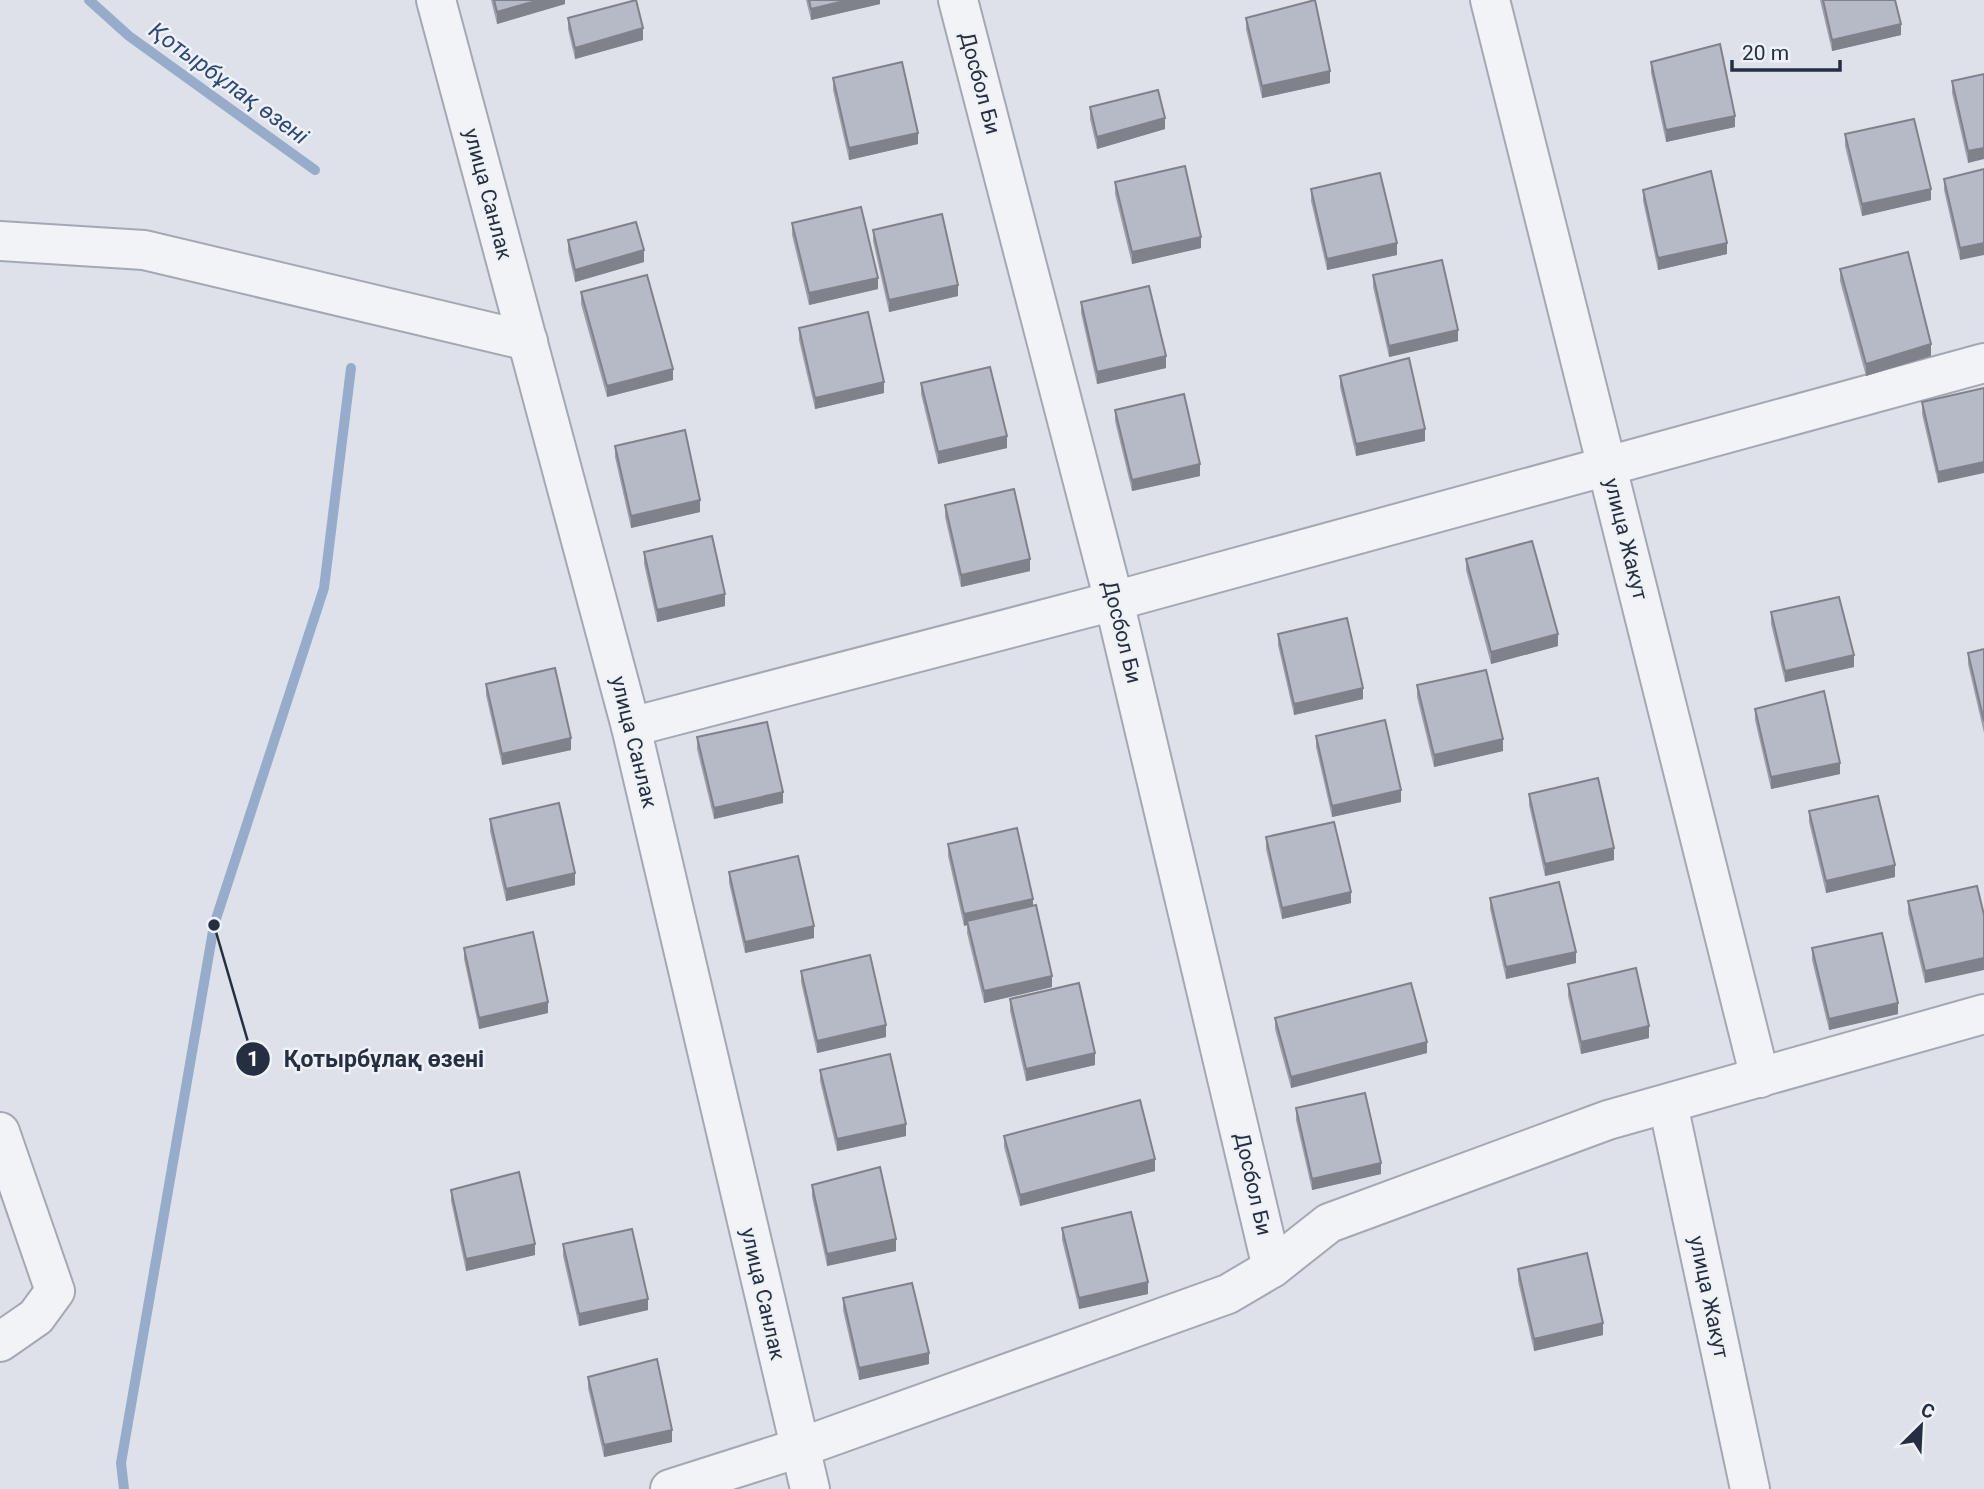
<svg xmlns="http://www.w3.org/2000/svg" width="1984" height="1489" font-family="Roboto,sans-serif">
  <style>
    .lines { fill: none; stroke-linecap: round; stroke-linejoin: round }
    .stream { stroke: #97accb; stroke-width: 10 }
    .minor-casing { stroke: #a3a8b3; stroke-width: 42 }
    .minor { stroke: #f1f3f7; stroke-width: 38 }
    .wall { fill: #9ca0aa }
    .shaded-wall { fill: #7f828b }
    .building { fill: #b5bac6; stroke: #7f828b; stroke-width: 2 }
    .labels { text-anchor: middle; stroke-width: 5; stroke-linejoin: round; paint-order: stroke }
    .street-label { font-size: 21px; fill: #262e41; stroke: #eef1f6 }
    .water-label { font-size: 23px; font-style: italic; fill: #2e4877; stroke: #eef1f6 }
    .leader { fill: none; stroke: #262e41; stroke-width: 2.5 }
    .callout-dot { fill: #262e41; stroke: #eef1f6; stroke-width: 2.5 }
    .mark-label { font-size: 21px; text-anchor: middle; font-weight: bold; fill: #fff }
    .callout-label { font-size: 23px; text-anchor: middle; font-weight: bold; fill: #262e41; stroke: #eef1f6; stroke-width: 5; stroke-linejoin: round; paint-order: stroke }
  </style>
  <rect width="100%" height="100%" fill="#dee1e9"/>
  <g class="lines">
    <!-- stream -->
    <g class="stream">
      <polyline points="89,0 129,36 315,170"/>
      <polyline points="124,1489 121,1463 214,925 324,588 351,368"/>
    </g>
    <defs>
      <g id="minor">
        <polyline points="436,0 631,727 810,1489"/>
        <polyline points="958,0 1114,601 1272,1268"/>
        <polyline points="1490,0 1760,1078"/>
        <polyline points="0,241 144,250 528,341"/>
        <polyline points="631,727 1114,601 1984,363"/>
        <polyline points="1668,1104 1750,1489"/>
        <polyline points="0,1132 55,1291 36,1317 0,1342"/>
        <polyline points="670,1489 799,1448 1228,1294 1272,1268 1329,1223 1608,1120 1984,1014"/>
      </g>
    </defs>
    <!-- minor casing -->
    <use href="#minor" class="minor-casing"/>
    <!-- minor -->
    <use href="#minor" class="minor"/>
  </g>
  <!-- wall -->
  <g class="wall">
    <polygon points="491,0 565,0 565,4 497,24"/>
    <polygon points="806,0 880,0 880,4 811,20"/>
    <polygon points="1820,0 1895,0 1901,35 1832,51"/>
    <polygon points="568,18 643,40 575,59 568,29"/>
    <polygon points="1246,18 1330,83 1262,98 1246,29"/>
    <polygon points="1651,62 1735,127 1666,142 1651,73"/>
    <polygon points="1984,74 1968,163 1952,93 1952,81"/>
    <polygon points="833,78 918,144 849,160 833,90"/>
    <polygon points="1090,107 1165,129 1097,149 1090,119"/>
    <polygon points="1845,134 1931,200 1862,216 1845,146"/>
    <polygon points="1984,169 1960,260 1944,190 1944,179"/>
    <polygon points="1115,182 1201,248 1132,264 1115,194"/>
    <polygon points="1311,189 1397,255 1327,270 1311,201"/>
    <polygon points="1643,190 1727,254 1658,270 1643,201"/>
    <polygon points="792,223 878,289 809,305 792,235"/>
    <polygon points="873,230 958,296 889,312 873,241"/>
    <polygon points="568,240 644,262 575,282 568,251"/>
    <polygon points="1840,269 1931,356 1866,376 1840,281"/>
    <polygon points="1373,275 1458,341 1389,357 1373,287"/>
    <polygon points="581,292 673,380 607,397 581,304"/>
    <polygon points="1081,302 1166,368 1097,384 1081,313"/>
    <polygon points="799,328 884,393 815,409 799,340"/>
    <polygon points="1340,376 1425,441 1356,456 1340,387"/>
    <polygon points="921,383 1007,448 938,464 921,394"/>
    <polygon points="1984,388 1938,483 1922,414 1922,402"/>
    <polygon points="1115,410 1200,476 1132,491 1115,421"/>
    <polygon points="615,446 700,512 631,528 615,457"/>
    <polygon points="945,505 1030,571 961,587 945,517"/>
    <polygon points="644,552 725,606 657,622 644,564"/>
    <polygon points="1466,559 1558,646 1491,664 1466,570"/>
    <polygon points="1771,612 1854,667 1785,682 1771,624"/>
    <polygon points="1278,634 1363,699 1294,715 1278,645"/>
    <polygon points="1984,649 1984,733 1968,664 1968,653"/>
    <polygon points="486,684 571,750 502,765 486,695"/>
    <polygon points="1417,685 1503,751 1434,767 1417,697"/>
    <polygon points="1755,709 1840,774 1771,789 1755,720"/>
    <polygon points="1316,736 1401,802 1332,817 1316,747"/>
    <polygon points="697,737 783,803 714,819 697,749"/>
    <polygon points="1529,794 1614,860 1545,876 1529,805"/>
    <polygon points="1809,811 1895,877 1826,893 1809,822"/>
    <polygon points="490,819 575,885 506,901 490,831"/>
    <polygon points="1266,837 1351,903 1282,919 1266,849"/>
    <polygon points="948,844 1033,906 1052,987 984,1003 967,933 967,925 964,926 948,856"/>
    <polygon points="729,872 814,938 745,953 729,883"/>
    <polygon points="1977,886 1925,983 1908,913 1908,901"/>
    <polygon points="1490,898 1576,963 1506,979 1490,909"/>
    <polygon points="464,948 548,1013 479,1029 464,959"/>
    <polygon points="1812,948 1898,1014 1829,1030 1812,960"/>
    <polygon points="801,971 886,1037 817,1053 801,982"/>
    <polygon points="1568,984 1649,1038 1581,1054 1568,996"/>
    <polygon points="1010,999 1095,1065 1026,1081 1010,1011"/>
    <polygon points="1275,1018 1427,1053 1291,1088 1275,1029"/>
    <polygon points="820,1070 906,1136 837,1151 820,1081"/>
    <polygon points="1296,1108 1381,1174 1312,1190 1296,1120"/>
    <polygon points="1004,1136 1155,1171 1020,1206 1004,1147"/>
    <polygon points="812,1185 896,1251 827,1266 812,1197"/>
    <polygon points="451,1190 535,1255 466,1271 451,1201"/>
    <polygon points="1062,1228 1148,1294 1079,1309 1062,1240"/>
    <polygon points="563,1244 648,1310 579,1326 563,1256"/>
    <polygon points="1518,1269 1603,1335 1534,1351 1518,1281"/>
    <polygon points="843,1298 929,1364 859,1380 843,1310"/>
    <polygon points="588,1377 672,1442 604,1457 588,1388"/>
  </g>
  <!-- shaded-wall -->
  <g class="shaded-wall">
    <polygon points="539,0 565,0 565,4 497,24 497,12"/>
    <polygon points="848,0 880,0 880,4 811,20 811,9"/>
    <polygon points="1901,24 1901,35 1832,51 1832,40"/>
    <polygon points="643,28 643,40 575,59 575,48"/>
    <polygon points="1330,71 1330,83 1262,98 1262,86"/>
    <polygon points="1735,116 1735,127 1666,142 1666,130"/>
    <polygon points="1165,118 1165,129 1097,149 1097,137"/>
    <polygon points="918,133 918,144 849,160 849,148"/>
    <polygon points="1984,148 1984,159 1968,163 1968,151"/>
    <polygon points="1931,189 1931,200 1862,216 1862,204"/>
    <polygon points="1201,237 1201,248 1132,264 1132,252"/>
    <polygon points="1397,243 1397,255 1327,270 1327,259"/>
    <polygon points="1727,243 1727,254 1658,270 1658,258"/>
    <polygon points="1984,243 1984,255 1960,260 1960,248"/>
    <polygon points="644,250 644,262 575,282 575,270"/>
    <polygon points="878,278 878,289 809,305 809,293"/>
    <polygon points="958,285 958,296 889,312 889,300"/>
    <polygon points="1458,330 1458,341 1389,357 1389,346"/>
    <polygon points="1931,344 1931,356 1866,376 1866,364"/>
    <polygon points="1166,356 1166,368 1097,384 1097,372"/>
    <polygon points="673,369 673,380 607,397 607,386"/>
    <polygon points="884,382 884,393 815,409 815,398"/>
    <polygon points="1425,429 1425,441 1356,456 1356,444"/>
    <polygon points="1007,436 1007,448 938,464 938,452"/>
    <polygon points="1984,462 1984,473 1938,483 1938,472"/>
    <polygon points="1200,464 1200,476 1132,491 1132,480"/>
    <polygon points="700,500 700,512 631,528 631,516"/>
    <polygon points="1030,559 1030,571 961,587 961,575"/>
    <polygon points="725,594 725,606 657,622 657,610"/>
    <polygon points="1558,634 1558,646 1491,664 1491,652"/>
    <polygon points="1854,655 1854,667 1785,682 1785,671"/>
    <polygon points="1363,688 1363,699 1294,715 1294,704"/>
    <polygon points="571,738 571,750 502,765 502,754"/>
    <polygon points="1503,739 1503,751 1434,767 1434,755"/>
    <polygon points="1840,763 1840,774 1771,789 1771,777"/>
    <polygon points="1401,790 1401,802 1332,817 1332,806"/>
    <polygon points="783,792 783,803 714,819 714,808"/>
    <polygon points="1614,848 1614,860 1545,876 1545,864"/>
    <polygon points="1895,865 1895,877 1826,893 1826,881"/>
    <polygon points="575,873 575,885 506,901 506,889"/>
    <polygon points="1351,892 1351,903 1282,919 1282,908"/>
    <polygon points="1033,899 1033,910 967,921 967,925 964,926 964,914"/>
    <polygon points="814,926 814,938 745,953 745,942"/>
    <polygon points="1576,952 1576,963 1506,979 1506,967"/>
    <polygon points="1984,958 1984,970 1925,983 1925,971"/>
    <polygon points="1052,976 1052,987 984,1003 984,991"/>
    <polygon points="548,1002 548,1013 479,1029 479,1018"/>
    <polygon points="1898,1003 1898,1014 1829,1030 1829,1019"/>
    <polygon points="886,1025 886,1037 817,1053 817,1041"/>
    <polygon points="1649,1026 1649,1038 1581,1054 1581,1042"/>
    <polygon points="1427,1042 1427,1053 1291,1088 1291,1077"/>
    <polygon points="1095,1053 1095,1065 1026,1081 1026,1069"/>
    <polygon points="906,1124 906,1136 837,1151 837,1139"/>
    <polygon points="1155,1159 1155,1171 1020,1206 1020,1195"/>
    <polygon points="1381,1163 1381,1174 1312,1190 1312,1179"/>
    <polygon points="896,1239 896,1251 827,1266 827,1254"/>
    <polygon points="535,1244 535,1255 466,1271 466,1259"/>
    <polygon points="1148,1282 1148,1294 1079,1309 1079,1298"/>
    <polygon points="648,1299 648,1310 579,1326 579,1314"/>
    <polygon points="1603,1323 1603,1335 1534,1351 1534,1339"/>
    <polygon points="929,1353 929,1364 859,1380 859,1368"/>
    <polygon points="672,1430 672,1442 604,1457 604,1445"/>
  </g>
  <!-- building -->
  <g class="building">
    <polygon points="494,0 539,0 497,12"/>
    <polygon points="636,0 643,28 575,48 568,18"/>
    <polygon points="809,0 848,0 811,9"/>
    <polygon points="1315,0 1330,71 1262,86 1246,18"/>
    <polygon points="1823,0 1895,0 1901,24 1832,40"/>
    <polygon points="1720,44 1735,116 1666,130 1651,62"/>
    <polygon points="902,62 918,133 849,148 833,78"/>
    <polygon points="1984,74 1984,148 1968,151 1952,81"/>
    <polygon points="1158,90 1165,118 1097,137 1090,107"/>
    <polygon points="1914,119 1931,189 1862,204 1845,134"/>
    <polygon points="1185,166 1201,237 1132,252 1115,182"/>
    <polygon points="1984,169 1984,243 1960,248 1944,179"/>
    <polygon points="1711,171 1727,243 1658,258 1643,190"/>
    <polygon points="1380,173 1397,243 1327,259 1311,189"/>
    <polygon points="861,207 878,278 809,293 792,223"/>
    <polygon points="942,214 958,285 889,300 873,230"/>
    <polygon points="636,222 644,250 575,270 568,240"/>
    <polygon points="1908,252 1931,344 1866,364 1840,269"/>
    <polygon points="1442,260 1458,330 1389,346 1373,275"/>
    <polygon points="647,275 673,369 607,386 581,292"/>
    <polygon points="1149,286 1166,356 1097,372 1081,302"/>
    <polygon points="868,312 884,382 815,398 799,328"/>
    <polygon points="1409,358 1425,429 1356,444 1340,376"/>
    <polygon points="990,367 1007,436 938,452 921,383"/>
    <polygon points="1984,388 1984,462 1938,472 1922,402"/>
    <polygon points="1184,394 1200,464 1132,480 1115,410"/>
    <polygon points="685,430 700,500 631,516 615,446"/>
    <polygon points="1014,489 1030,559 961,575 945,505"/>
    <polygon points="712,536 725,594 657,610 644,552"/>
    <polygon points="1532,541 1558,634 1491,652 1466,559"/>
    <polygon points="1839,597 1854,655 1785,671 1771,612"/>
    <polygon points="1347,618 1363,688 1294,704 1278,634"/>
    <polygon points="1984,649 1984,721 1968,653"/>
    <polygon points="555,668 571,738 502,754 486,684"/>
    <polygon points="1486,670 1503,739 1434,755 1417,685"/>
    <polygon points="1824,691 1840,763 1771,777 1755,709"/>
    <polygon points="1385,720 1401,790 1332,806 1316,736"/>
    <polygon points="767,722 783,792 714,808 697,737"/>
    <polygon points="1598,778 1614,848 1545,864 1529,794"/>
    <polygon points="1878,796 1895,865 1826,881 1809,811"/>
    <polygon points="559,803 575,873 506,889 490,819"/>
    <polygon points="1334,822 1351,892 1282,908 1266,837"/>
    <polygon points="1017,828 1033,899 964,914 948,844"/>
    <polygon points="798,856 814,926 745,942 729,872"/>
    <polygon points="1559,882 1576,952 1506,967 1490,898"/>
    <polygon points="1977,886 1984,915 1984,958 1925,971 1908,901"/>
    <polygon points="1036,905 1052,976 984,991 967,921"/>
    <polygon points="533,932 548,1002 479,1018 464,948"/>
    <polygon points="1882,933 1898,1003 1829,1019 1812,948"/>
    <polygon points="870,955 886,1025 817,1041 801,971"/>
    <polygon points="1636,968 1649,1026 1581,1042 1568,984"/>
    <polygon points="1079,983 1095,1053 1026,1069 1010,999"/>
    <polygon points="1411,983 1427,1042 1291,1077 1275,1018"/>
    <polygon points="890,1054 906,1124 837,1139 820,1070"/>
    <polygon points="1365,1093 1381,1163 1312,1179 1296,1108"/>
    <polygon points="1140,1100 1155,1159 1020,1195 1004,1136"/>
    <polygon points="880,1167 896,1239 827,1254 812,1185"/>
    <polygon points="519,1172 535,1244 466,1259 451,1190"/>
    <polygon points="1131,1212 1148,1282 1079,1298 1062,1228"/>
    <polygon points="632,1229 648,1299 579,1314 563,1244"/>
    <polygon points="1587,1253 1603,1323 1534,1339 1518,1269"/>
    <polygon points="912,1283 929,1353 859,1368 843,1298"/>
    <polygon points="657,1359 672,1430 604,1445 588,1377"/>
  </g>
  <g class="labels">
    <!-- street labels -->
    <g class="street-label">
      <text transform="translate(980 83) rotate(75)" y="7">Досбол Би</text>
      <text transform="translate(488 194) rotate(75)" y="7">улица Санлак</text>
      <text transform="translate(1626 539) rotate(76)" y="7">улица Жакут</text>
      <text transform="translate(1122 632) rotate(76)" y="7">Досбол Би</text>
      <text transform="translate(634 742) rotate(76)" y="7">улица Санлак</text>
      <text transform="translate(1253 1184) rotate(77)" y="7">Досбол Би</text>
      <text transform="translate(763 1294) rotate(77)" y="7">улица Санлак</text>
      <text transform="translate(1709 1297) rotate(78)" y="7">улица Жакут</text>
    </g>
    <!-- water labels -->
    <g class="water-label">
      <text transform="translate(229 83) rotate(36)" y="8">Қотырбұлақ өзені</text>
    </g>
  </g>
  <!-- callouts -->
  <path class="leader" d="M214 925L253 1059"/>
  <g class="callout-dot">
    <circle cx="214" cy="925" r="7"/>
    <circle cx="253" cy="1059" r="18"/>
  </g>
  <g class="mark-label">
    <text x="253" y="1066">1</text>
  </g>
  <g class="callout-label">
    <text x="384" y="1067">Қотырбұлақ өзені</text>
  </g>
  <!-- north arrow -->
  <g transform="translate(1921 1426) rotate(24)" stroke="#eef1f6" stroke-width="5" paint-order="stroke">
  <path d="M0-5L12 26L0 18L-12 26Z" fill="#262e41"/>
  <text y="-10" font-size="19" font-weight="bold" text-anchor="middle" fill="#262e41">С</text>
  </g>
  <!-- scale -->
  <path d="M1732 60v10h108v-10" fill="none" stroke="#262e41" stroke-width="3.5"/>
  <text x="1742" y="60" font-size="21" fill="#262e41" stroke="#eef1f6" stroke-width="5" paint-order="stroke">20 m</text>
</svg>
